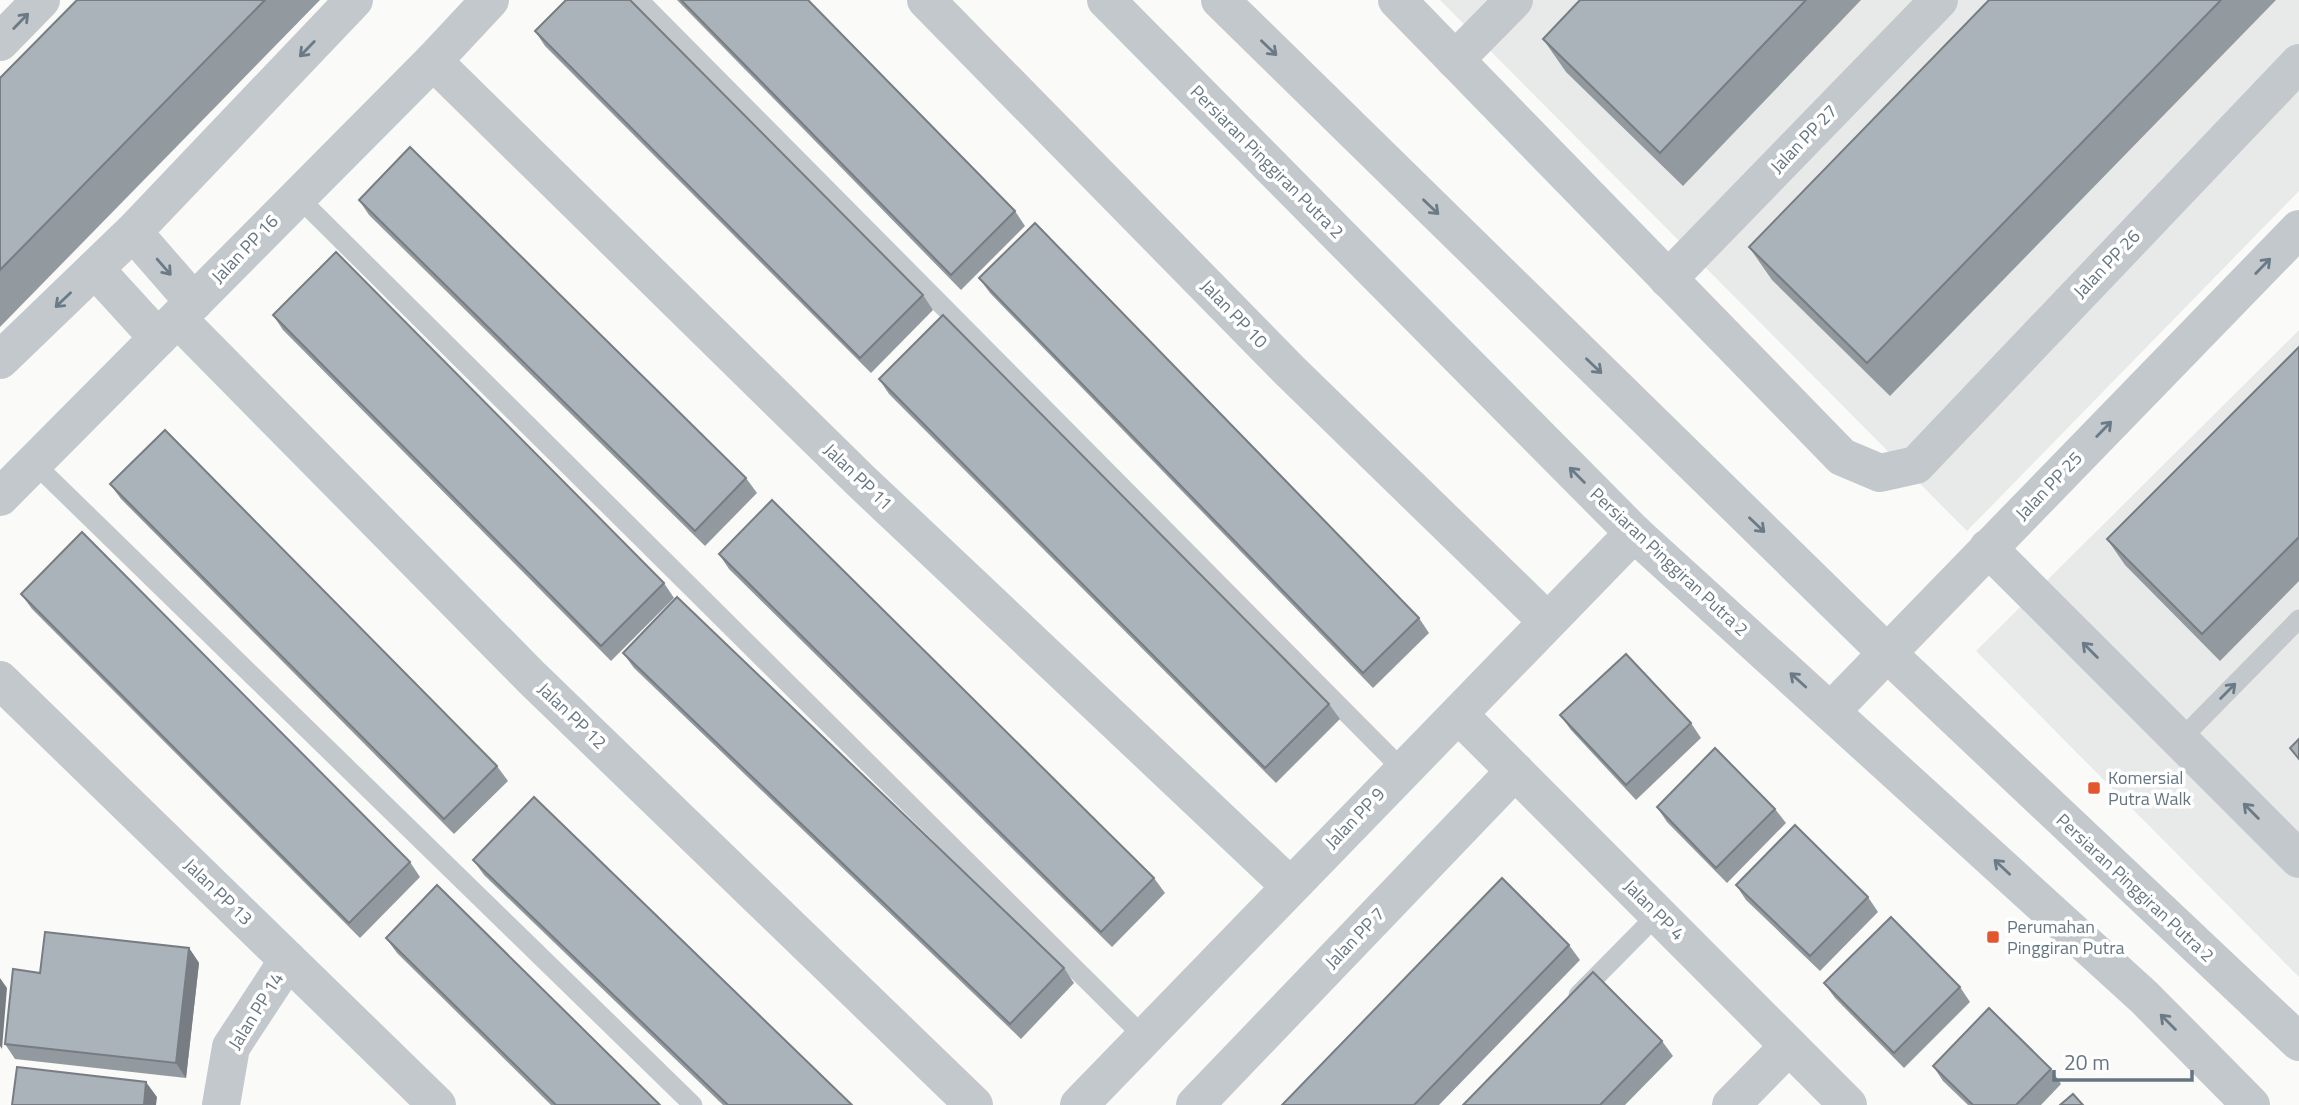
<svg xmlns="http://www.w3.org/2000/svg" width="2299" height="1105" font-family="'Titillium Web',sans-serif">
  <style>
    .built { fill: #e8e9e9 }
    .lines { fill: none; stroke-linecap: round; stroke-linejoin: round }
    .service { stroke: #c3c8cc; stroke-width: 19 }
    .minor { stroke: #c3c8cc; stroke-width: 38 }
    .tertiary { stroke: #c3c8cc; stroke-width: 38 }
    .wall { fill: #929a9f }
    .shaded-wall { fill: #777d82 }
    .building { fill: #aab3b9; stroke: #777d82; stroke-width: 2 }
    .oneway { stroke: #6a7a87 }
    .poi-dot { fill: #e4572e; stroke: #fff; stroke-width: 2.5 }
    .labels { text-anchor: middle; stroke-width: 7; stroke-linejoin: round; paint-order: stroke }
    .street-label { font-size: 18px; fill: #657683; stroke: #fff }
    .poi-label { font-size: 18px; fill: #657683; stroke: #fff; text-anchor: start }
  </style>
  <rect width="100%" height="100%" fill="#fafaf8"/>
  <!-- built -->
  <g class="built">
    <polygon points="1440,0 2299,0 2299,191 1967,531"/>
    <polygon points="2299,330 2299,977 1976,651"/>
  </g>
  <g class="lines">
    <!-- service -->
    <g class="service">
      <polyline points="639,0 1402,769"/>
      <polyline points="297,196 1144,1037"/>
      <polyline points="33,462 693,1105"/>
      <polyline points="2180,740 2299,619"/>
      <polyline points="1578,995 1658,914"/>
    </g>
    <!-- minor -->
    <g class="minor">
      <polyline points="926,0 1290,371 1547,621"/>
      <polyline points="1397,0 1842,457 1880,473 1916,465 2299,63"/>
      <polyline points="0,42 41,0"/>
      <polyline points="1455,60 1514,0"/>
      <polyline points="433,61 861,481 1290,886"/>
      <polyline points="133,232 194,302"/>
      <polyline points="95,269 158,338"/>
      <polyline points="1668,279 1939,0"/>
      <polyline points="178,319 532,678 974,1105"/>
      <polyline points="0,360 133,232 354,0"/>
      <polyline points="0,497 433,61 490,0"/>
      <polyline points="1988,548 2299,859"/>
      <polyline points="0,680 437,1105"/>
      <polyline points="1832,710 2299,229"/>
      <polyline points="1459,715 1848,1105"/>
      <polyline points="221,1105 231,1047 288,960"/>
      <polyline points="1079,1105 1634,533"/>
      <polyline points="1195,1105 1515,771"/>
      <polyline points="1731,1105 1789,1046"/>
    </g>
    <!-- tertiary -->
    <g class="tertiary">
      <polyline points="1106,0 1634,533 2144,997 2251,1105"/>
      <polyline points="1220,0 1887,653 2299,1042"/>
    </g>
  </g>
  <!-- wall -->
  <g class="wall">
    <polygon points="77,0 320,0 0,327 0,78"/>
    <polygon points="677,0 808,0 1015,211 1025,226 961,290"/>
    <polygon points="1580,0 1861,0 1683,186 1566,72 1543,39"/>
    <polygon points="1989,0 2276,0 1890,396 1772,280 1749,247"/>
    <polygon points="535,31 923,295 933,310 871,373 545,46"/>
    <polygon points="359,200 746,478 757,493 705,546 369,215"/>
    <polygon points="979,278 1419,618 1429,633 1373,688 990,293"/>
    <polygon points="273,315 664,583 674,598 611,661 283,330"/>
    <polygon points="2299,347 2299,581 2220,661 2125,565 2107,539"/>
    <polygon points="879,379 1329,704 1340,719 1276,783 889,394"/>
    <polygon points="110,484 497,766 508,781 454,834 121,499"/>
    <polygon points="719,554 1154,878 1165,893 1112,947 729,569"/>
    <polygon points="21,594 410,862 420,877 360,938 32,609"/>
    <polygon points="623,653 1064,968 1074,983 1021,1039 634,668"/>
    <polygon points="1560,715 1691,723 1701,738 1636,800 1571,730"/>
    <polygon points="1657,807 1775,809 1786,823 1727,883 1667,822"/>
    <polygon points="473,860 852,1105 723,1105 484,875"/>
    <polygon points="1736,885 1868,897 1878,912 1820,971 1746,900"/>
    <polygon points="386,938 660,1105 551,1105 397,953"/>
    <polygon points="1569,945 1580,960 1439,1105 1282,1105"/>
    <polygon points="189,948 199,963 186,1078 15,1059 5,1044 40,973"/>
    <polygon points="1824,983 1960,987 1970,1002 1904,1068 1835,998"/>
    <polygon points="1662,1041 1673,1056 1625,1105 1463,1105"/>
    <polygon points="1933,1066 2051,1069 2061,1084 2041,1105 1968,1105 1943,1081"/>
  </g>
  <!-- shaded-wall -->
  <g class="shaded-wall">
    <polygon points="189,948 199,963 186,1078 176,1063"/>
    <polygon points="0,978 7,988 2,1049 0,1046"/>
    <polygon points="146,1082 157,1097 156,1105 144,1105"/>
  </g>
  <!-- building -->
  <g class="building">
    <polygon points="77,0 265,0 0,270 0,78"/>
    <polygon points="566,0 630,0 923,295 860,358 535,31"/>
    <polygon points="681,0 808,0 1015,211 951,275"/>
    <polygon points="1580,0 1806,0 1660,153 1543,39"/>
    <polygon points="1989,0 2221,0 1867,363 1749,247"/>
    <polygon points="410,147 746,478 695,531 359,200"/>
    <polygon points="1035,223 1419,618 1363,673 979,278"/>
    <polygon points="336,252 664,583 601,646 273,315"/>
    <polygon points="943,315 1329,704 1265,768 879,379"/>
    <polygon points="2299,347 2299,537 2202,634 2107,539"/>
    <polygon points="165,430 497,766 444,819 110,484"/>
    <polygon points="772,500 1154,878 1101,932 719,554"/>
    <polygon points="82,532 410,862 349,923 21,594"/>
    <polygon points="677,597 1064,968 1010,1024 623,653"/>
    <polygon points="1626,654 1691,723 1626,785 1560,715"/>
    <polygon points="2299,739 2299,759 2290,748"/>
    <polygon points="1715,748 1775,809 1716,868 1657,807"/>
    <polygon points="534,797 852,1105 728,1105 473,860"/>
    <polygon points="1795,825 1868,897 1810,956 1736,885"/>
    <polygon points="1502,878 1569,945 1414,1105 1282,1105"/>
    <polygon points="437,885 660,1105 556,1105 386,938"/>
    <polygon points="1891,917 1960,987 1894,1053 1824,983"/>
    <polygon points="45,932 189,948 176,1063 5,1044 13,969 40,973"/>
    <polygon points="1593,972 1662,1041 1600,1105 1463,1105"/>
    <polygon points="1989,1008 2051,1069 2016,1105 1973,1105 1933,1066"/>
    <polygon points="17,1067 146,1082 144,1105 12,1105"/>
    <polygon points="2073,1094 2083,1105 2060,1105"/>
  </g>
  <!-- one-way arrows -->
  <defs><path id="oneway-shaft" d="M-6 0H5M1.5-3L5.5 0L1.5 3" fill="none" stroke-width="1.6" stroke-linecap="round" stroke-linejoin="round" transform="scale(1.75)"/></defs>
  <g class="oneway">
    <use href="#oneway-shaft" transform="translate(21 21) rotate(-46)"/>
    <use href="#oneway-shaft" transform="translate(1269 48) rotate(44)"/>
    <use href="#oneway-shaft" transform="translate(307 49) rotate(134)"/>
    <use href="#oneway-shaft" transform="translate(1431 207) rotate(44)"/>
    <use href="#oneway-shaft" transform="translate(2263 266) rotate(-46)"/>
    <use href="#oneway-shaft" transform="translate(164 267) rotate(49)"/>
    <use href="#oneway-shaft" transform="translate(63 300) rotate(136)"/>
    <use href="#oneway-shaft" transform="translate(1594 366) rotate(44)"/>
    <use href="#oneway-shaft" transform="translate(2104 429) rotate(-46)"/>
    <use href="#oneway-shaft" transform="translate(1577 475) rotate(-135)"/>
    <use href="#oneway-shaft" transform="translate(1757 525) rotate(44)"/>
    <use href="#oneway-shaft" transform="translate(2090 650) rotate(-135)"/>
    <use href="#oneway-shaft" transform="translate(1798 680) rotate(-138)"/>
    <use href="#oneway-shaft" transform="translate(2228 691) rotate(-45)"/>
    <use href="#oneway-shaft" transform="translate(2251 811) rotate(-135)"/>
    <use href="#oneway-shaft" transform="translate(2002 867) rotate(-137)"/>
    <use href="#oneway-shaft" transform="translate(2168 1022) rotate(-135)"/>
  </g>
  <!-- markers -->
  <g class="poi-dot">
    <rect x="2087" y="781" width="14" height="14" rx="3.5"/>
    <rect x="1986" y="930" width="14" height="14" rx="3.5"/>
  </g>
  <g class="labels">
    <!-- street labels -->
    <g class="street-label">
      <text transform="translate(1804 139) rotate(-46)" y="6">Jalan PP 27</text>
      <text transform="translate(1267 162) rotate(45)" y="6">Persiaran Pinggiran Putra 2</text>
      <text transform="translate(245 249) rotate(-46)" y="6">Jalan PP 16</text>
      <text transform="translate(2107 264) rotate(-46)" y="6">Jalan PP 26</text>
      <text transform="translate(1234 314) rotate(46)" y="6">Jalan PP 10</text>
      <text transform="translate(858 477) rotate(44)" y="6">Jalan PP 11</text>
      <text transform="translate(2049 486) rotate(-46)" y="6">Jalan PP 25</text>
      <text transform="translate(1669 562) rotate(43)" y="6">Persiaran Pinggiran Putra 2</text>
      <text transform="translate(572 716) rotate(44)" y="6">Jalan PP 12</text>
      <text transform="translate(1355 818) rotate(-46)" y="6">Jalan PP 9</text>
      <text transform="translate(2135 888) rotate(43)" y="6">Persiaran Pinggiran Putra 2</text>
      <text transform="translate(218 892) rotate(44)" y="6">Jalan PP 13</text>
      <text transform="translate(1654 910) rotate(45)" y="6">Jalan PP 4</text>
      <text transform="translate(1355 938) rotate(-46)" y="6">Jalan PP 7</text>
      <text transform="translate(256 1011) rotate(-58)" y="6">Jalan PP 14</text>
    </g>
    <!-- poi labels -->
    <g class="poi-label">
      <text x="2108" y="784">Komersial<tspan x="2108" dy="21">Putra Walk</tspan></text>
      <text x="2007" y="933">Perumahan<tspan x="2007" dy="21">Pinggiran Putra</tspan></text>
    </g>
  </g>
  <!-- scale -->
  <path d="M2054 1070v10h138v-10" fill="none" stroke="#657683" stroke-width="3.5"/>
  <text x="2064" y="1070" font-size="21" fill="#657683" stroke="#ffffff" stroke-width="5" paint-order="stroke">20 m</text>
</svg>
